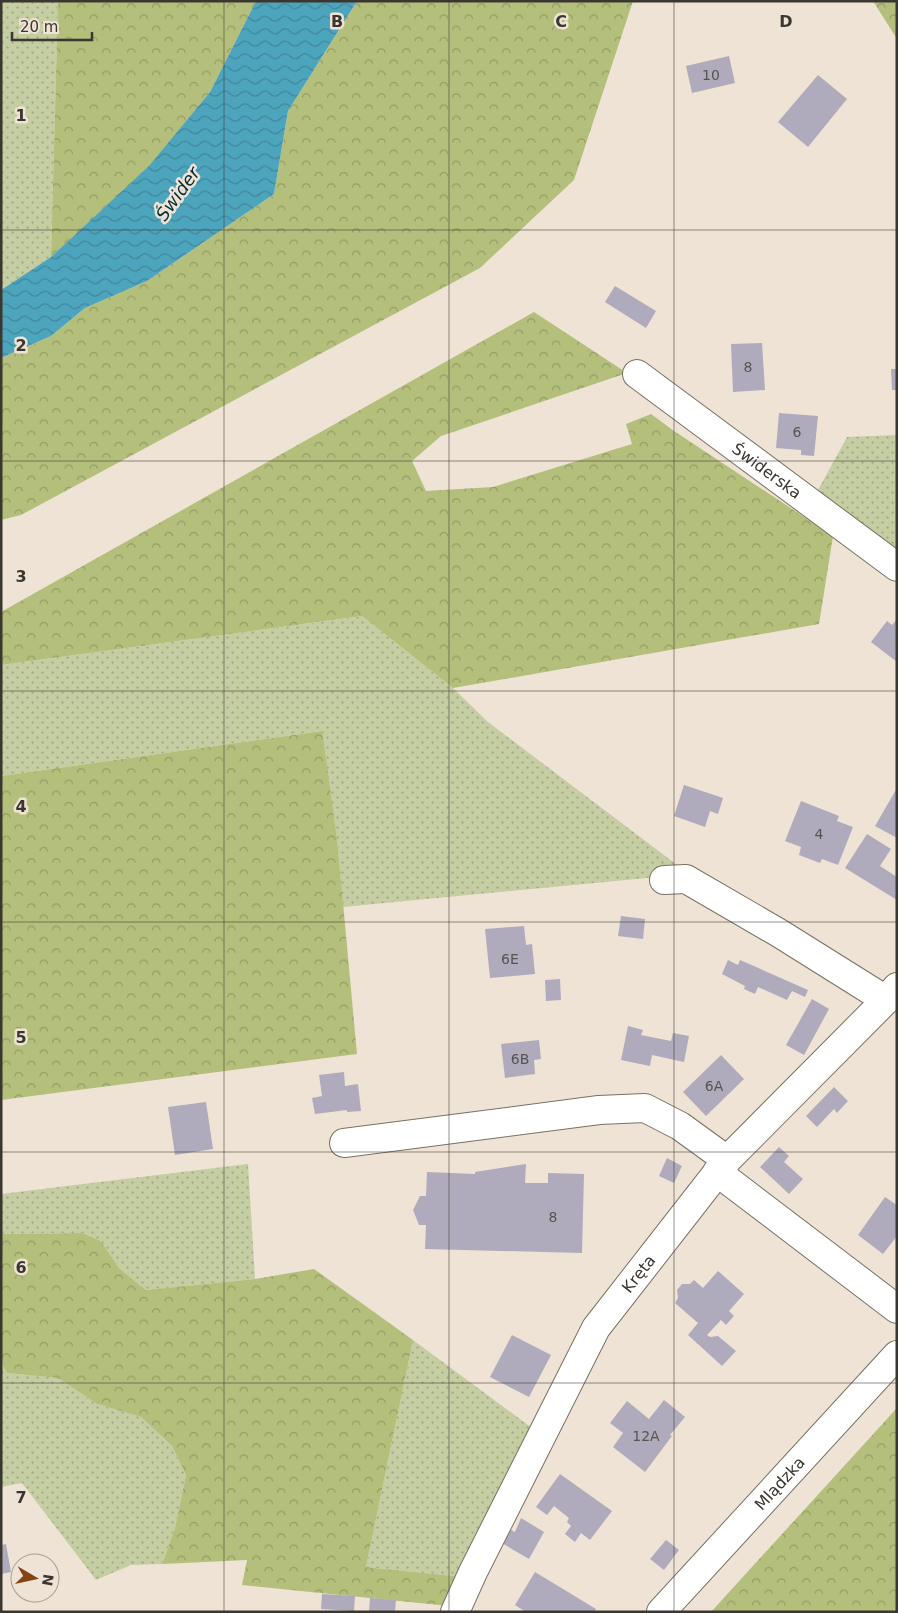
<svg xmlns="http://www.w3.org/2000/svg" width="898" height="1613" font-family="'DejaVu Sans',sans-serif">
  <style>
    .grass { fill: url(#grass-dots) }
    .forest { fill: url(#forest-crowns) }
    .water { fill: url(#water-waves) }
    .building { fill: #afabbc }
    .lines { fill: none; stroke-linecap: round; stroke-linejoin: round }
    .minor-casing { stroke: #7b7063; stroke-width: 30 }
    .minor { stroke: #fff; stroke-width: 28 }
    .grid { fill: none; stroke: #3a3630; stroke-width: 1; stroke-opacity: 0.55 }
    .labels { text-anchor: middle; stroke-width: 5; stroke-linejoin: round; paint-order: stroke }
    .number-label { font-size: 14px; fill: #575353 }
    .street-label { font-size: 16px; fill: #3a3630; stroke: #efe3d5 }
    .water-label { font-size: 18px; font-style: italic; fill: #032f39; stroke: #efe3d5 }
    .grid-label { font-size: 16px; text-anchor: middle; font-weight: bold; fill: #3a3630; stroke: #efe3d5; stroke-width: 5; stroke-linejoin: round; paint-order: stroke }
  </style>
  <defs>
    <pattern id="grass-dots" width="8" height="8" patternUnits="userSpaceOnUse" patternTransform="scale(1.25)"><rect width="8" height="8" fill="#c5cda2"/><path d="M2 2h.1M6 6h.1" fill="none" stroke="#a1a784" stroke-width="1.8" stroke-linecap="round"/></pattern>
    <pattern id="forest-crowns" width="20" height="18" patternUnits="userSpaceOnUse" patternTransform="scale(1.25)"><rect width="20" height="18" fill="#b4bf7b"/><path d="M2 6a3 3 0 1 1 6 0M12 15a3 3 0 1 1 6 0" fill="none" stroke="#939c65"/></pattern>
    <pattern id="water-waves" width="16" height="10" patternUnits="userSpaceOnUse" patternTransform="scale(1.25)"><rect width="16" height="10" fill="#4da5bd"/><path d="M0 5q4-4 8 0t8 0" fill="none" stroke="#41879a"/></pattern>
  </defs>
  <rect width="100%" height="100%" fill="#efe3d5"/>
  <!-- grass -->
  <g class="grass">
    <polygon points="1,1 58,1 51,257 1,290"/>
    <polygon points="897,435 897,554 817,492 847,437"/>
    <polygon points="362,616 453,688 488,722 689,874 343,907 337,838 321,731 1,776 1,665"/>
    <polygon points="248,1164 255,1279 146,1290 119,1268 101,1241 83,1233 1,1234 1,1194"/>
    <polygon points="413,1340 532,1428 463,1577 366,1567"/>
    <polygon points="1,1362 7,1373 58,1378 97,1404 141,1417 172,1446 186,1475 175,1528 162,1564 131,1565 96,1580 22,1483 1,1487"/>
  </g>
  <!-- forest -->
  <g class="forest">
    <polygon points="58,1 256,1 210,92 149,167 51,257"/>
    <polygon points="357,1 633,1 574,180 480,268 21,515 1,520 1,358 51,336 85,308 147,281 274,194 288,111"/>
    <polygon points="873,1 897,1 897,39"/>
    <polygon points="534,312 627,373 441,436 412,461 426,491 493,487 632,444 626,424 651,414 674,431 833,536 819,624 453,688 362,616 1,665 1,612"/>
    <polygon points="322,731 337,838 357,1054 1,1100 1,776"/>
    <polygon points="83,1233 101,1241 119,1268 146,1290 255,1279 314,1269 413,1340 366,1567 463,1577 449,1606 242,1585 247,1560 162,1564 175,1528 186,1475 172,1446 141,1417 97,1404 58,1378 7,1373 1,1362 1,1234"/>
    <polygon points="897,1408 897,1612 711,1612"/>
  </g>
  <!-- water -->
  <polygon class="water" points="256,1 357,1 288,111 274,194 147,281 85,308 51,336 1,358 1,290 51,257 149,166 210,92"/>
  <!-- building -->
  <g class="building">
    <polygon points="729,56 735,83 692,93 686,66"/>
    <polygon points="818,75 847,99 808,147 778,122"/>
    <polygon points="615,286 656,311 646,328 605,302"/>
    <polygon points="762,343 765,390 733,392 731,344"/>
    <polygon points="891,369 897,369 897,390 892,390"/>
    <polygon points="779,413 818,416 814,456 801,455 801,450 776,448"/>
    <polygon points="897,619 897,662 871,642 887,621 892,625"/>
    <polygon points="684,785 723,798 718,814 710,811 705,827 674,816"/>
    <polygon points="897,788 897,838 875,826"/>
    <polygon points="801,801 839,816 837,821 853,827 838,865 822,859 820,863 799,855 801,847 785,841"/>
    <polygon points="867,834 891,849 880,866 897,877 897,900 845,868"/>
    <polygon points="621,916 645,919 643,939 618,936"/>
    <polygon points="524,926 526,945 532,944 535,974 490,978 485,929"/>
    <polygon points="728,960 738,965 740,960 808,990 805,997 792,991 787,1000 758,987 755,994 744,989 745,986 722,974"/>
    <polygon points="560,979 561,1000 546,1001 545,980"/>
    <polygon points="812,999 829,1009 804,1055 786,1045"/>
    <polygon points="628,1026 643,1030 641,1035 671,1041 673,1033 689,1036 684,1062 652,1055 650,1066 621,1060"/>
    <polygon points="539,1040 541,1059 534,1060 535,1074 505,1078 501,1044"/>
    <polygon points="721,1055 744,1079 706,1116 683,1092"/>
    <polygon points="344,1072 345,1086 358,1084 361,1111 347,1112 347,1110 315,1114 312,1098 322,1096 319,1075"/>
    <polygon points="834,1087 848,1101 837,1113 834,1109 817,1127 806,1116"/>
    <polygon points="206,1102 213,1149 175,1155 168,1107"/>
    <polygon points="779,1147 789,1156 784,1162 803,1179 789,1194 760,1167"/>
    <polygon points="667,1158 682,1166 674,1183 659,1176"/>
    <polygon points="526,1164 525,1183 548,1183 548,1173 584,1174 582,1253 425,1249 426,1225 419,1225 413,1210 420,1196 426,1196 427,1172 475,1174 475,1172"/>
    <polygon points="885,1197 897,1205 897,1236 883,1254 858,1235"/>
    <polygon points="718,1271 744,1294 729,1311 734,1316 726,1325 721,1320 707,1335 710,1337 718,1336 736,1351 722,1366 688,1335 698,1323 675,1303 678,1298 677,1290 682,1284 690,1284 694,1280 703,1288"/>
    <polygon points="512,1335 551,1355 529,1397 490,1377"/>
    <polygon points="664,1400 685,1417 670,1435 672,1436 645,1472 613,1447 623,1433 610,1423 627,1401 649,1419"/>
    <polygon points="560,1474 612,1511 590,1540 581,1533 575,1542 565,1534 571,1526 567,1522 569,1518 554,1506 547,1515 536,1507"/>
    <polygon points="521,1518 544,1532 529,1559 500,1542 507,1528 515,1532"/>
    <polygon points="666,1540 679,1550 664,1570 650,1559"/>
    <polygon points="6,1544 11,1572 1,1574 1,1545"/>
    <polygon points="535,1572 596,1609 594,1612 526,1612 515,1605"/>
    <polygon points="322,1594 355,1596 354,1611 321,1609"/>
    <polygon points="370,1598 396,1600 395,1611 369,1611"/>
  </g>
  <g class="lines">
    <defs>
      <g id="minor">
        <path id="s1" d="M637 374 897 567"/>
        <polyline points="664,880 686,879 779,933 886,1000"/>
        <polyline points="344,1143 599,1110 645,1108 680,1126 727,1160"/>
        <polyline points="717,1172 897,1309"/>
        <path id="s2" d="M455 1612 473 1572 596 1328 727 1160 886 1000 897 987"/>
        <path id="s3" d="M661 1612 897 1355"/>
      </g>
    </defs>
    <!-- minor casing -->
    <use href="#minor" class="minor-casing"/>
    <!-- minor -->
    <use href="#minor" class="minor"/>
  </g>
  <!-- grid -->
  <path class="grid" d="M224 1V1612M449 1V1612M674 1V1612M1 230H897M1 461H897M1 691H897M1 922H897M1 1152H897M1 1383H897"/>
  <g class="labels">
    <!-- number labels -->
    <g class="number-label">
      <text x="711" y="80">10</text>
      <text x="748" y="372">8</text>
      <text x="797" y="437">6</text>
      <text x="819" y="839">4</text>
      <text x="510" y="964">6E</text>
      <text x="520" y="1064">6B</text>
      <text x="714" y="1091">6A</text>
      <text x="553" y="1222">8</text>
      <text x="646" y="1441">12A</text>
    </g>
    <!-- street labels -->
    <g class="street-label">
      <text dy="6" stroke="none"><textPath href="#s1" startOffset="162">Świderska</textPath></text>
      <text dy="6" stroke="none"><textPath href="#s2" startOffset="386">Kręta</textPath></text>
      <text dy="6" stroke="none"><textPath href="#s3" startOffset="175">Mlądzka</textPath></text>
    </g>
    <!-- water labels -->
    <g class="water-label">
      <text transform="translate(178 194) rotate(-54)" y="6">Świder</text>
    </g>
  </g>
  <g class="grid-label">
    <text x="337" y="27">B</text>
    <text x="561" y="27">C</text>
    <text x="786" y="27">D</text>
    <text x="21" y="121">1</text>
    <text x="21" y="351">2</text>
    <text x="21" y="582">3</text>
    <text x="21" y="812">4</text>
    <text x="21" y="1043">5</text>
    <text x="21" y="1273">6</text>
    <text x="21" y="1503">7</text>
  </g>
  <!-- border -->
  <rect width="898" height="1613" fill="none" stroke="#3a3630" stroke-width="5"/>
  <!-- north arrow -->
  <g transform="translate(35 1578) rotate(99)"><circle r="24" fill="#efe3d5" stroke="#a79e93"/>
  <path d="M0-4L9 19L0 12L-9 19Z" fill="#854213"/>
  <text y="-8" font-size="14" font-weight="bold" text-anchor="middle" fill="#3a3630">N</text>
  </g>
  <!-- scale -->
  <path d="M12 32v8h80v-8" fill="none" stroke="#3a3630" stroke-width="2.5"/>
  <text x="20" y="32" font-size="15" fill="#3a3630" stroke="#efe3d5" stroke-width="4" paint-order="stroke">20 m</text>
</svg>
